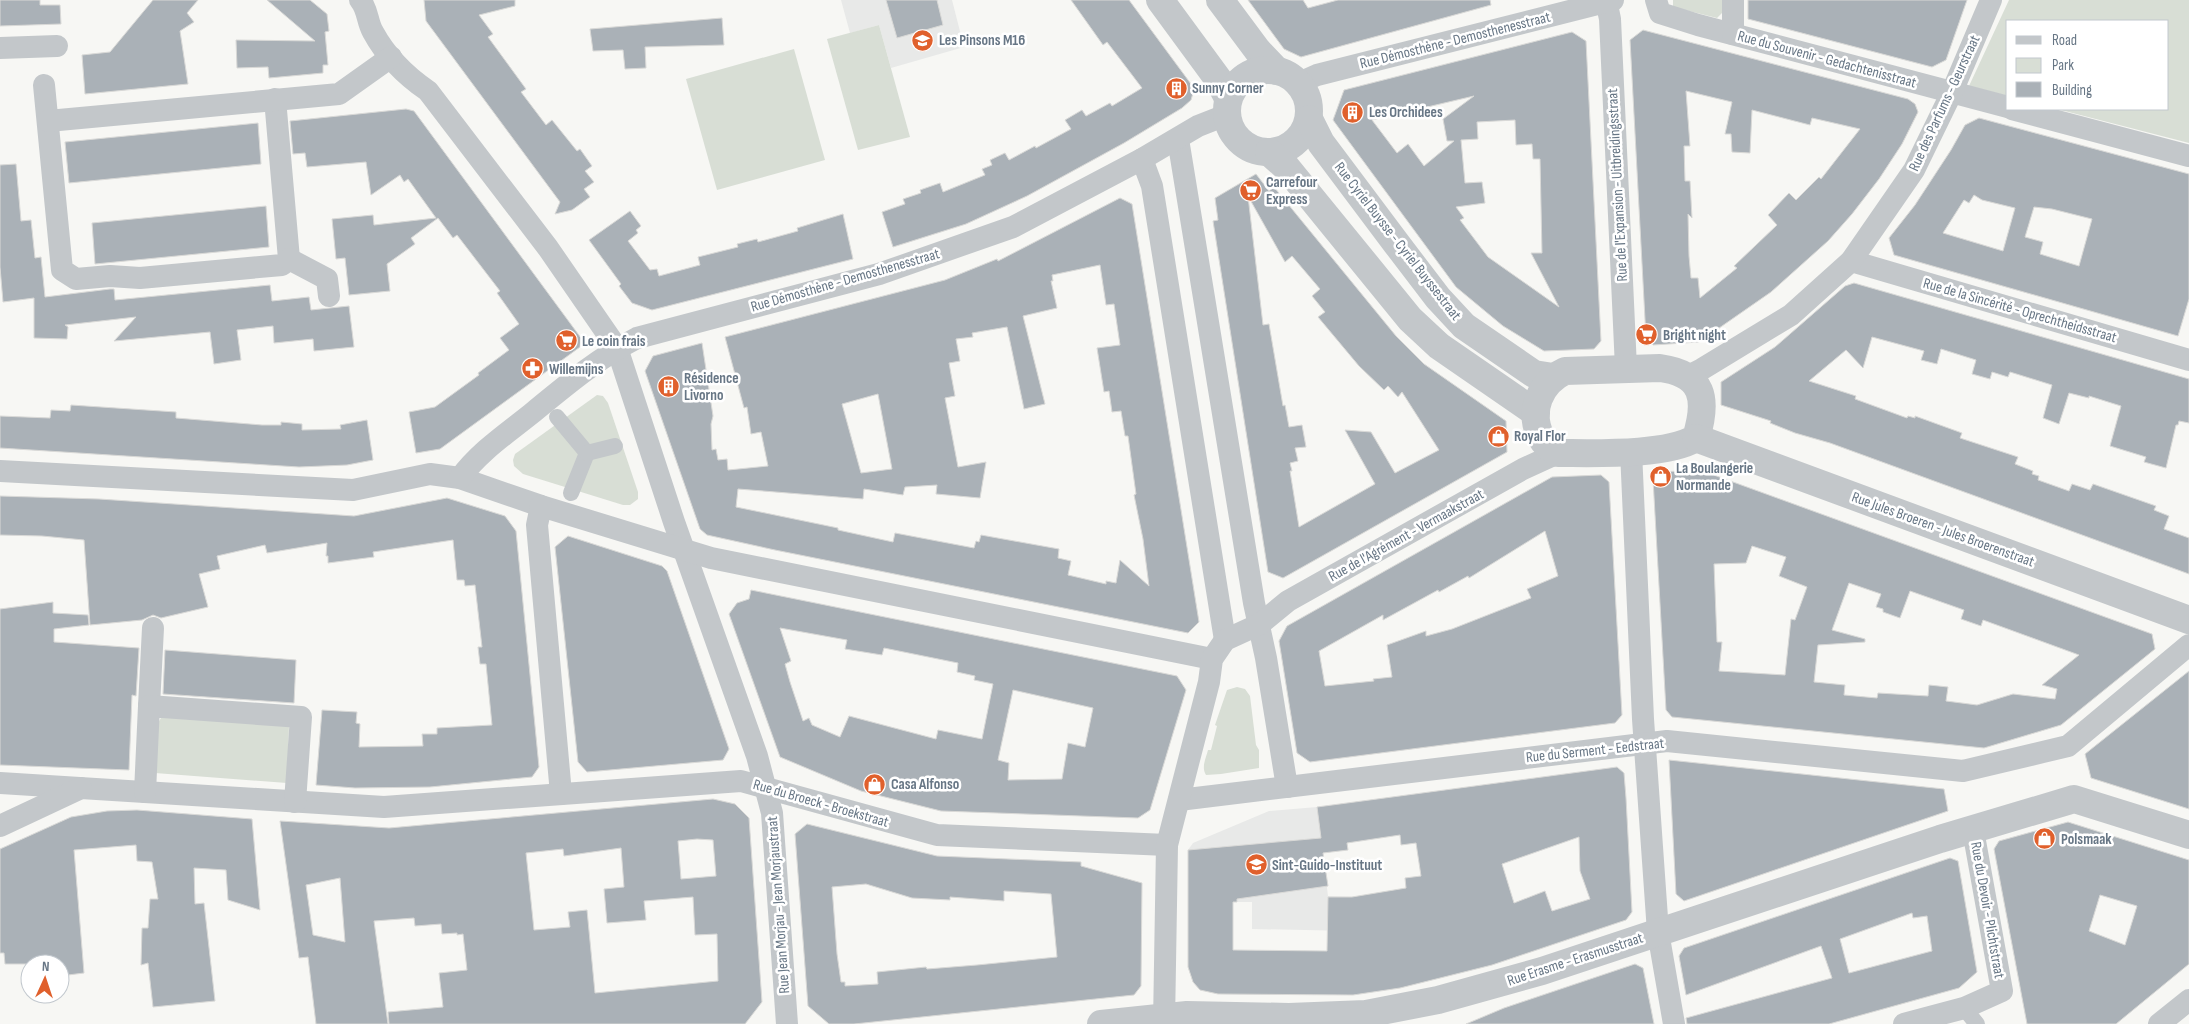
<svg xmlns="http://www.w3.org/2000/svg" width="2189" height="1024" font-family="'Sofia Sans Condensed',sans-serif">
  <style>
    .built { fill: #e8e9e8 }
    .green { fill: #d8ded5 }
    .building { fill: #aab1b7; stroke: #d9d9d7; fill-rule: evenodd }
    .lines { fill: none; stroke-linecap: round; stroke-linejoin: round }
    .pedestrian { stroke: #c3c7ca; stroke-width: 16 }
    .minor { stroke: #c3c7ca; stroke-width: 22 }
    .tertiary { stroke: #c3c7ca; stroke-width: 28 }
    .labels { text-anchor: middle; stroke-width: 5; stroke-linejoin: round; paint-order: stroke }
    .poi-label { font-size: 15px; font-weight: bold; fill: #677685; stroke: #fff; text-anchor: start }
    .street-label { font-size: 15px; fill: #677685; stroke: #fff }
  </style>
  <rect width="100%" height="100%" fill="#f7f7f4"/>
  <!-- built -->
  <g class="built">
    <polygon points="841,0 952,0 964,47 891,68 879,25 850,33"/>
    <polygon points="1317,807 1328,896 1352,897 1352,931 1252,929 1252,902 1188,902 1188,850 1193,843 1269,811"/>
  </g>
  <!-- green -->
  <g class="green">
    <polygon points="1673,0 1722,0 1722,13 1717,18 1673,7"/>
    <polygon points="2009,0 2189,0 2189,143 2057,109 2168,109 2168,21 2008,21 2008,96 1969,86"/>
    <polygon points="879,25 910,137 858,150 827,39"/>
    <polygon points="794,49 825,160 717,190 686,79"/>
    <polygon points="597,395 603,396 608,403 638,492 638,499 630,505 623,505 523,474 514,466 513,460 515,454"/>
    <path d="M1237 687 1245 689 1250 696 1256 745 1259 750V768L1221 774 1206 775C1201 767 1206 758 1208 750H1211L1217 726 1215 725 1227 690Z"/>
    <path d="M164 714 289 726 287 783 155 773C156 756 151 727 164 714Z"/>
  </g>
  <!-- building -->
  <g class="building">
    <polygon points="0,0 40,0 40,5 60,5 61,24 0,26"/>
    <polygon points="153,0 198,0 187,13 194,22 180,31 188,84 85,94 82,55 110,52"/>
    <polygon points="267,0 310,0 327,14 329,31 325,32 328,65 323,65 323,73 269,78 268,67 237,68 236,40 315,41"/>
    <polygon points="424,0 515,0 515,6 479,15 493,34 488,37 526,89 521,92 546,125 552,120 577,151 580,149 592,166 585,171 594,182 584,189 590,197 572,210 555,214 560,202 426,21"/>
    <polygon points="886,0 937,0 943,25 897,38"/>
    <polygon points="1071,0 1129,0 1191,84 1193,93 1191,100 1182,108 1124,143 1027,196 966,224 893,247 882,212 905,204 903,199 921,193 920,190 940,183 943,192 985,175 982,169 992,165 990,160 1005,153 1009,160 1035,146 1036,148 1071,129 1065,120 1082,110 1086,116 1110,103 1112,106 1142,88 1107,42 1103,45"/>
    <polygon points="1248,0 1303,0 1308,8 1338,0 1490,0 1491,5 1301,57 1284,49"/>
    <polygon points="1748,0 1967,0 1946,60 1932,67 1748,19"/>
    <polygon points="722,18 724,45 645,47 646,68 625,69 623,50 593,51 590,29"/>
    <path d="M1643 30 1908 99 1915 104 1918 112 1902 144 1879 179 1852 214 1828 241 1771 292 1699 342 1653 345 1646 338 1630 40ZM1686 91 1732 102 1725 134H1731L1732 152 1750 153 1752 110 1810 125 1812 118 1860 129 1821 179 1819 177 1796 200 1789 193 1768 215 1777 225 1734 266 1737 268 1700 298 1698 278H1691L1689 256 1688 214 1692 218 1690 181H1685L1684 146H1690Z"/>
    <path d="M1572 32 1586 41 1601 341 1594 349 1544 351 1503 326 1456 287 1333 120 1344 90ZM1474 96 1443 119 1447 141H1454L1424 166 1408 144 1397 153 1372 120ZM1515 120 1516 145 1532 144 1533 159H1540L1542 253H1531L1559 307 1488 257 1460 220 1464 218 1456 207 1485 203 1482 182 1465 183 1461 140 1478 139 1477 122Z"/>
    <polygon points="406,109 414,111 581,338 580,347 440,449 416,453 409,412 435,407 479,375 478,373 509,350 500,338 519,324 497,293 500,291 457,235 453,238 438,218 411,238 415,244 387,264 390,291 349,295 345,258 336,259 332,219 373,215 374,225 436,218 408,179 404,182 400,175 371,195 366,162 307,167 305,153 293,154 290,121"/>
    <path d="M1979 118 2189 174V299L2178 336 1894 255 1889 238 1915 205 1951 150 1965 125ZM1974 195 1982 200 2015 208 2003 251 1943 233 1964 200 1969 203ZM2034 207 2052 209 2092 219 2079 266 2040 254 2043 242 2025 237Z"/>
    <polygon points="258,123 261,164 69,183 65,142"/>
    <polygon points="16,164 21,221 31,220 35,258 41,257 45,297 110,289 114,289 115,300 270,285 272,301 309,297 311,310 349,306 354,347 314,351 313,339 274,343 273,326 237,330 241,360 214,364 210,332 114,341 136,317 65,325 68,327 67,339 34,338 34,298 3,302 0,267 0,165"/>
    <path d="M1256 174 1269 191 1274 187 1396 336 1424 364 1506 421 1507 452 1283 578 1268 572 1213 221 1218 220 1215 198ZM1248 196 1285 262 1292 256 1320 289 1312 296 1325 312 1318 317 1359 366 1384 390 1388 386 1398 397 1402 392 1439 450 1395 473 1371 432 1345 430 1375 484 1299 527 1290 471H1292L1290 463 1298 461 1295 448 1306 447 1302 425 1289 427 1285 405 1283 406 1269 324 1263 325Z"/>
    <path d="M1120 198 1132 204 1199 622 1188 633 775 550 707 535 700 529 645 371 653 356 702 343 713 416 711 424 712 450 716 449 718 460 727 459 728 470 768 466 761 432 751 434 747 407 744 408 725 337 945 280 997 259 998 261ZM1100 265 1106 305 1114 304 1120 345 1097 348 1104 392 1109 391 1112 412 1121 411 1125 436H1128L1136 494 1134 495 1143 539 1149 586 1120 560 1116 583 1106 581V584L1068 575 1071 561 1058 558 1059 549 981 535 979 542 976 541 974 548 895 533 893 542 838 530V528L736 507 738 489 863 499 864 489 903 495 905 487 937 485 936 494 980 498 986 462 958 467 945 398 955 396 949 363 960 361 956 339 973 337 972 333 1007 327 1024 409 1045 404 1023 316 1057 308 1051 281H1053L1052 275ZM878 394 892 469 861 473 842 404Z"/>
    <polygon points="266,206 269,247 95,264 92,223"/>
    <polygon points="630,211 641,226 636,230 638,233 628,241 650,270 657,269 659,276 700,265 698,257 738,247 737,244 757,239 758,242 798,231 797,228 843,214 853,259 652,310 632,303 619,286 621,284 589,240"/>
    <polygon points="1854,283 2189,379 2189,423 2179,421 2178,425 2176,425 2166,468 2144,462 2146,457 2110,446 2121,406 2089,396 2089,398 2069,393 2059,424 2043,418 2052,385 2010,372 2008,377 1992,372 1990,379 1972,374 1976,360 1941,349 1937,364 1921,360 1924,351 1872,337 1863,368 1846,350 1809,381 1856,396 1855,399 1907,418 1908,416 1915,418 1915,416 1962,433 1960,438 2018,457 2015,464 2033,471 2032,474 2039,476 2038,480 2069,491 2072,484 2090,490 2093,484 2156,506 2154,510 2169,516 2164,529 2189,538 2189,574 1830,443 1795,433 1770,423 1771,421 1721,405 1721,382 1775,347 1845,286"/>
    <polygon points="71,405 176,412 176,418 262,425 281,425 281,422 302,424 302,430 341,429 340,425 367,420 373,460 347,465 299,467 0,448 0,416 50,418 51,410 70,411"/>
    <path d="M1700 470 2152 634 2155 649 2061 725 1984 748 1672 717 1666 710 1653 479 1659 472ZM1752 546 1786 557 1779 576 1807 587 1795 620 1791 619 1785 675 1719 671 1722 642H1717L1714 564 1746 563ZM1849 583 1881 594 1876 607 1883 609V612L1900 618 1910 591 1964 610 1961 619 1981 626 1983 620 2079 655 2042 685 2057 689 2055 699 2013 694 1977 705 1946 701 1948 687 1929 685 1928 696 1878 693 1877 698 1844 695 1845 685 1814 682 1818 645 1865 642V639L1832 630Z"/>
    <path d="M1601 475 1609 482 1622 715 1615 723 1310 762 1297 753 1279 641 1287 626 1552 477ZM1545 531 1558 576 1527 589 1531 598 1452 629 1426 636V631L1387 645 1392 677 1373 679 1374 681 1325 686 1319 651 1383 615V620L1438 590 1439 592 1468 576 1469 578Z"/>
    <polygon points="0,496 99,499 354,516 447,498 505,516 516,531 539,767 532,777 430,787 355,788 316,785 322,710 357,712 356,723 360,724 359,747 423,746 422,734 437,734 437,728 492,725 486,664 480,664 478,647 482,647 475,585 465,586 464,580 457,580 453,540 373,552 374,557 328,563 328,556 326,556 327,543 267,553 265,545 217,556 220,569 199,574 208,607 161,618 153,615 142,620 90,625 84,540 42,536 0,535"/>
    <polygon points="568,536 662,566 667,571 729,749 723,760 587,772 578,762 555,547"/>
    <path d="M751 590 1177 676 1186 690 1150 810 1138 818 941 811 861 791 780 757 729 614 737 603 749 599ZM780 628 847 640 845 649 882 655 884 648 958 663 957 672 975 676 974 680 993 684 982 739 938 730 936 739 849 716 840 737 812 725 809 718 803 721 790 682 785 664 791 661ZM1013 690 1093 708 1085 747 1068 743 1062 779 1008 780 1009 763 998 760Z"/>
    <polygon points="53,602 53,613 88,615 89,625 54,629 54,642 139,648 136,696 132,695 129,770 0,765 0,609"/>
    <polygon points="165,650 296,660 294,703 163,694"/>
    <polygon points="2189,671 2189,809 2091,778 2085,754"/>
    <polygon points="1669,760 1944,789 1948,811 1684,901 1676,894"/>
    <path d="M1617 767 1624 773 1626 798 1632 912 1626 920 1492 965 1400 988 1353 995 1218 994 1200 990 1193 982 1188 967V850L1321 838 1317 807ZM1400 835 1401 845 1416 843 1421 876 1405 878 1406 888 1352 897H1328L1327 951 1233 950V902H1237V899L1328 886 1323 853 1348 850 1347 843ZM1579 837 1580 871 1590 899 1552 911 1545 891 1514 903 1502 864Z"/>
    <path d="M713 799 735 804 749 818 762 1002 745 1024H389L388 1012 443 1007 439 973 467 970 463 934 457 935V933L442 934 441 924 415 926 414 918 374 921 388 1024H316L308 957 299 958 280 821 389 828ZM697 839 713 840 716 876 681 879 678 841ZM621 848 624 887 604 889 607 923 646 920 644 901 693 897 695 935 717 934 718 981 595 993 587 910 568 912 570 927 534 930 526 853 563 849 564 856ZM340 878 345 942 313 935 306 885Z"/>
    <polygon points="137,810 252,819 260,910 228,900 226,870 194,868 195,904 204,903 215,1001 153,1007 148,963 141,965 142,928 148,928 150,899 158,899 152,862 137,861 136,845 74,850 84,973 60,976 60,964 5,964 4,953 0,953 0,849 71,817 107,811"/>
    <path d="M2068 822 2189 860V964L2116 1024H2027L1994 849 1999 841ZM2100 895 2137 906 2125 945 2089 931Z"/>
    <path d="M807 824 937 856 1081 862V866L1142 883 1141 986 1134 995 854 1024H829L808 1006 795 834ZM866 884 912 898 950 900V897L1004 901V891L1051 894 1057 957 977 965 927 969 926 967 877 972 878 984 845 986V982H841L837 954 832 887Z"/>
    <path d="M1950 858 1958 861 1977 972 1959 988 1829 1024H1687L1686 1018 1832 978 1821 946 1686 995 1679 956 1684 948ZM1912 913 1913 918 1927 916 1932 951 1849 973 1840 939Z"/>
    <polygon points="1635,964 1643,968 1654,1024 1466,1024 1504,1008"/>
  </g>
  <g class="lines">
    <!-- pedestrian -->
    <g class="pedestrian">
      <polyline points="557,417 587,453 571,493"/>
      <polyline points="587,453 615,446"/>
      <polyline points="1964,1008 1977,1024"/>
    </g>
    <!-- minor -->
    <g class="minor">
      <path d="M360 0C368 9 367 22 373 32 386 56 406 76 428 91L548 248 617 348 674 522 757 756 772 813 787 1024"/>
      <polyline points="1606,0 1610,19 1626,368"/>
      <polyline points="1656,0 1660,13 1698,25 2008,107"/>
      <polyline points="1733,34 1733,0"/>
      <polyline points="0,48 57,46"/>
      <polyline points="1299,83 1317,75 1613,0"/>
      <polyline points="44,85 62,270 76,279 110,276 140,278 282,265 289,259 275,99"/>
      <polyline points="2012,109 2189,156"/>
      <polyline points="48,121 339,94 391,57"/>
      <polyline points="1178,139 1254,603 1266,658 1287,787"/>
      <polyline points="1142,159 1152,186 1225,640"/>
      <polyline points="289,259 327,279 329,296"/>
      <polyline points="1851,261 2189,360"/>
      <polyline points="1688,376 1702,369 1791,315 1851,261 1914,170 1952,92 1991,0"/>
      <polyline points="1631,451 1643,719 1658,932 1674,1024"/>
      <polyline points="0,471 353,490 430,474 460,478 541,506 711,558 1212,659"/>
      <path d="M460 478C479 452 506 434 531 414 564 387 598 358 637 338L879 274 1013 227 1142 159 1198 126 1226 115"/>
      <polyline points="541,506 537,525 561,794"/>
      <polyline points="149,706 153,628"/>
      <polyline points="0,783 384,807 741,781 937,835 1167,845"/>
      <polyline points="145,792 149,706 301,717 295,802"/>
      <polyline points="1179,800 1667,741 1963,771 2068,746 2189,645"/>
      <polyline points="0,826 81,788"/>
      <polyline points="1164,1024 1167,845 1209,682 1212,659 1225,640 1260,624 1288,601 1523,469 1558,453"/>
      <polyline points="1904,1024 1964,1008 2002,991 1973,830"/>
      <polyline points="2159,1024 2189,1000"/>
    </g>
    <!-- tertiary -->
    <g class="tertiary">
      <polyline points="1160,0 1218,79 1228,98"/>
      <polyline points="1220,0 1258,51 1277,71"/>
      <circle cx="1268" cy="111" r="41"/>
      <polyline points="1309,119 1321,143 1396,243 1438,298 1464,326 1534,374 1553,377"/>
      <polyline points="1269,152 1287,168 1410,319 1439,346 1536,413"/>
      <path d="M1660 368C1704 374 1708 399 1696 438 1666 456 1595 453 1558 453 1552 449 1544 444 1541 437 1528 411 1540 383 1565 371Z"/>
      <polyline points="1696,438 2189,620"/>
      <polyline points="1101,1024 1187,1015 1289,1017 1366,1014 1438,1000 1542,971 1940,839 2074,799 2189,835"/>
    </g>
  </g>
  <!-- icons -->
  <defs>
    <symbol id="school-disc" viewBox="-11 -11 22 22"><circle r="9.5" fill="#e0602c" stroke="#fff"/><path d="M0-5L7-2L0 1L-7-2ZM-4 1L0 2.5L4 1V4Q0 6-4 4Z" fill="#fff"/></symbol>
    <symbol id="building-disc" viewBox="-11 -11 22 22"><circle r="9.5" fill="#e0602c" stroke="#fff"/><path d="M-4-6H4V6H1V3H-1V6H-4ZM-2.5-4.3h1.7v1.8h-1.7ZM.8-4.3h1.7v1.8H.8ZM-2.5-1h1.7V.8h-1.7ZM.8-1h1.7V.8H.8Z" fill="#fff"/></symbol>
    <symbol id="supermarket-disc" viewBox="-11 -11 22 22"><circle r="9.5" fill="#e0602c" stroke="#fff"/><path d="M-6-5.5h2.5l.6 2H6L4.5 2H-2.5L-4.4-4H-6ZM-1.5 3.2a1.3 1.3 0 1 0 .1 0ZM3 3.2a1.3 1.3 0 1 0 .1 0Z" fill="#fff"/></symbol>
    <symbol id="pharmacy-disc" viewBox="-11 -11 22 22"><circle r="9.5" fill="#e0602c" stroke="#fff"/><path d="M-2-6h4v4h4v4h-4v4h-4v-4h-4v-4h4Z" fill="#fff"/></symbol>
    <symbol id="shop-disc" viewBox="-11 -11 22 22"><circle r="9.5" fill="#e0602c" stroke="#fff"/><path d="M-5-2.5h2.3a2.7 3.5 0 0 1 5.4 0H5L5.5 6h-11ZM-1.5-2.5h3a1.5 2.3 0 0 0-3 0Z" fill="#fff"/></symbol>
  </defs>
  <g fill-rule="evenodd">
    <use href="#school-disc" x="910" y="28" width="25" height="25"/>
    <use href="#building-disc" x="1164" y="76" width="25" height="25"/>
    <use href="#building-disc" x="1340" y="100" width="25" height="25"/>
    <use href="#supermarket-disc" x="1238" y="178" width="25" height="25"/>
    <use href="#supermarket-disc" x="1634" y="322" width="25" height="25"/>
    <use href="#supermarket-disc" x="554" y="328" width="25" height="25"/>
    <use href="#pharmacy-disc" x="520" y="356" width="25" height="25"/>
    <use href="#building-disc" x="656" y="374" width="25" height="25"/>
    <use href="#shop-disc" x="1486" y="424" width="25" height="25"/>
    <use href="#shop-disc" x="1648" y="464" width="25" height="25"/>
    <use href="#shop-disc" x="862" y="772" width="25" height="25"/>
    <use href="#shop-disc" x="2032" y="826" width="25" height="25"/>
    <use href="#school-disc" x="1244" y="852" width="25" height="25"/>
  </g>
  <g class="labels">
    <!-- poi labels -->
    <g class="poi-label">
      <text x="939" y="45">Les Pinsons M16</text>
      <text x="1192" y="93">Sunny Corner</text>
      <text x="1369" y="117">Les Orchidees</text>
      <text x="1266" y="187">Carrefour<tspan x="1266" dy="17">Express</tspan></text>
      <text x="1663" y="340">Bright night</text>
      <text x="582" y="346">Le coin frais</text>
      <text x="549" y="374">Willemijns</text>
      <text x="684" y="383">Résidence<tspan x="684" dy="17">Livorno</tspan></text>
      <text x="1514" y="441">Royal Flor</text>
      <text x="1676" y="473">La Boulangerie<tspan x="1676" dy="17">Normande</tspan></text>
      <text x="891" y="789">Casa Alfonso</text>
      <text x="2061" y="844">Polsmaak</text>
      <text x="1272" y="870">Sint-Guido-Instituut</text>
    </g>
    <!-- street labels -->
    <g class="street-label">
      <text transform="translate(1455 40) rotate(-14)" y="5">Rue Démosthène - Demosthenesstraat</text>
      <text transform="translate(1827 59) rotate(15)" y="5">Rue du Souvenir - Gedachtenisstraat</text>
      <text transform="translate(1944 103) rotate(-65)" y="5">Rue des Parfums - Geurstraat</text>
      <text transform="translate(1617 185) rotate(-93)" y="5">Rue de l'Expansion - Uitbreidingsstraat</text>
      <text transform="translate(1398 241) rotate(52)" y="5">Rue Cyriel Buysse - Cyriel Buyssestraat</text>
      <text transform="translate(845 280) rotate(-16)" y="5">Rue Démosthène - Demosthenesstraat</text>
      <text transform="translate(2020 310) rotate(16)" y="5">Rue de la Sincérité - Oprechtheidsstraat</text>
      <text transform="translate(1943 529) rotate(20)" y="5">Rue Jules Broeren - Jules Broerenstraat</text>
      <text transform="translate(1406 535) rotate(-29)" y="5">Rue de l'Agrément - Vermaakstraat</text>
      <text transform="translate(1595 750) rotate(-6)" y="5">Rue du Serment - Eedstraat</text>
      <text transform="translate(821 803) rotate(16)" y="5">Rue du Broeck - Broekstraat</text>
      <text transform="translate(778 905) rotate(-94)" y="5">Rue Jean Morjau - Jean Morjaustraat</text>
      <text transform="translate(1988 910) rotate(80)" y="5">Rue du Devoir - Plichtstraat</text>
      <text transform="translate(1575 959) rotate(-18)" y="5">Rue Erasme - Erasmusstraat</text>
    </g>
  </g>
  <!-- legend -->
  <rect x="2006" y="20" width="162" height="90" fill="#ffffff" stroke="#c2c8ce"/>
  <rect x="2016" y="36" width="25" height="8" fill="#c3c7ca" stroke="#c2c8ce"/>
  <text x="2052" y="45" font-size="15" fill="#677685">Road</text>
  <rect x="2016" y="58" width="25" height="15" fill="#d8ded5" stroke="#c2c8ce"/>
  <text x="2052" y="70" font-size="15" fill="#677685">Park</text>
  <rect x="2016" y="82" width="25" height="15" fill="#aab1b7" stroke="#c2c8ce"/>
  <text x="2052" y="95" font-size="15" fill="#677685">Building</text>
  <!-- north arrow -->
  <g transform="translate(45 979) rotate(3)"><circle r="24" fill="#ffffff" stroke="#c2c8ce"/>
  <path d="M0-4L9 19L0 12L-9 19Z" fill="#e0602c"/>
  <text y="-8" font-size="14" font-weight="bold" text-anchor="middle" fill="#677685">N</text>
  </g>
</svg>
